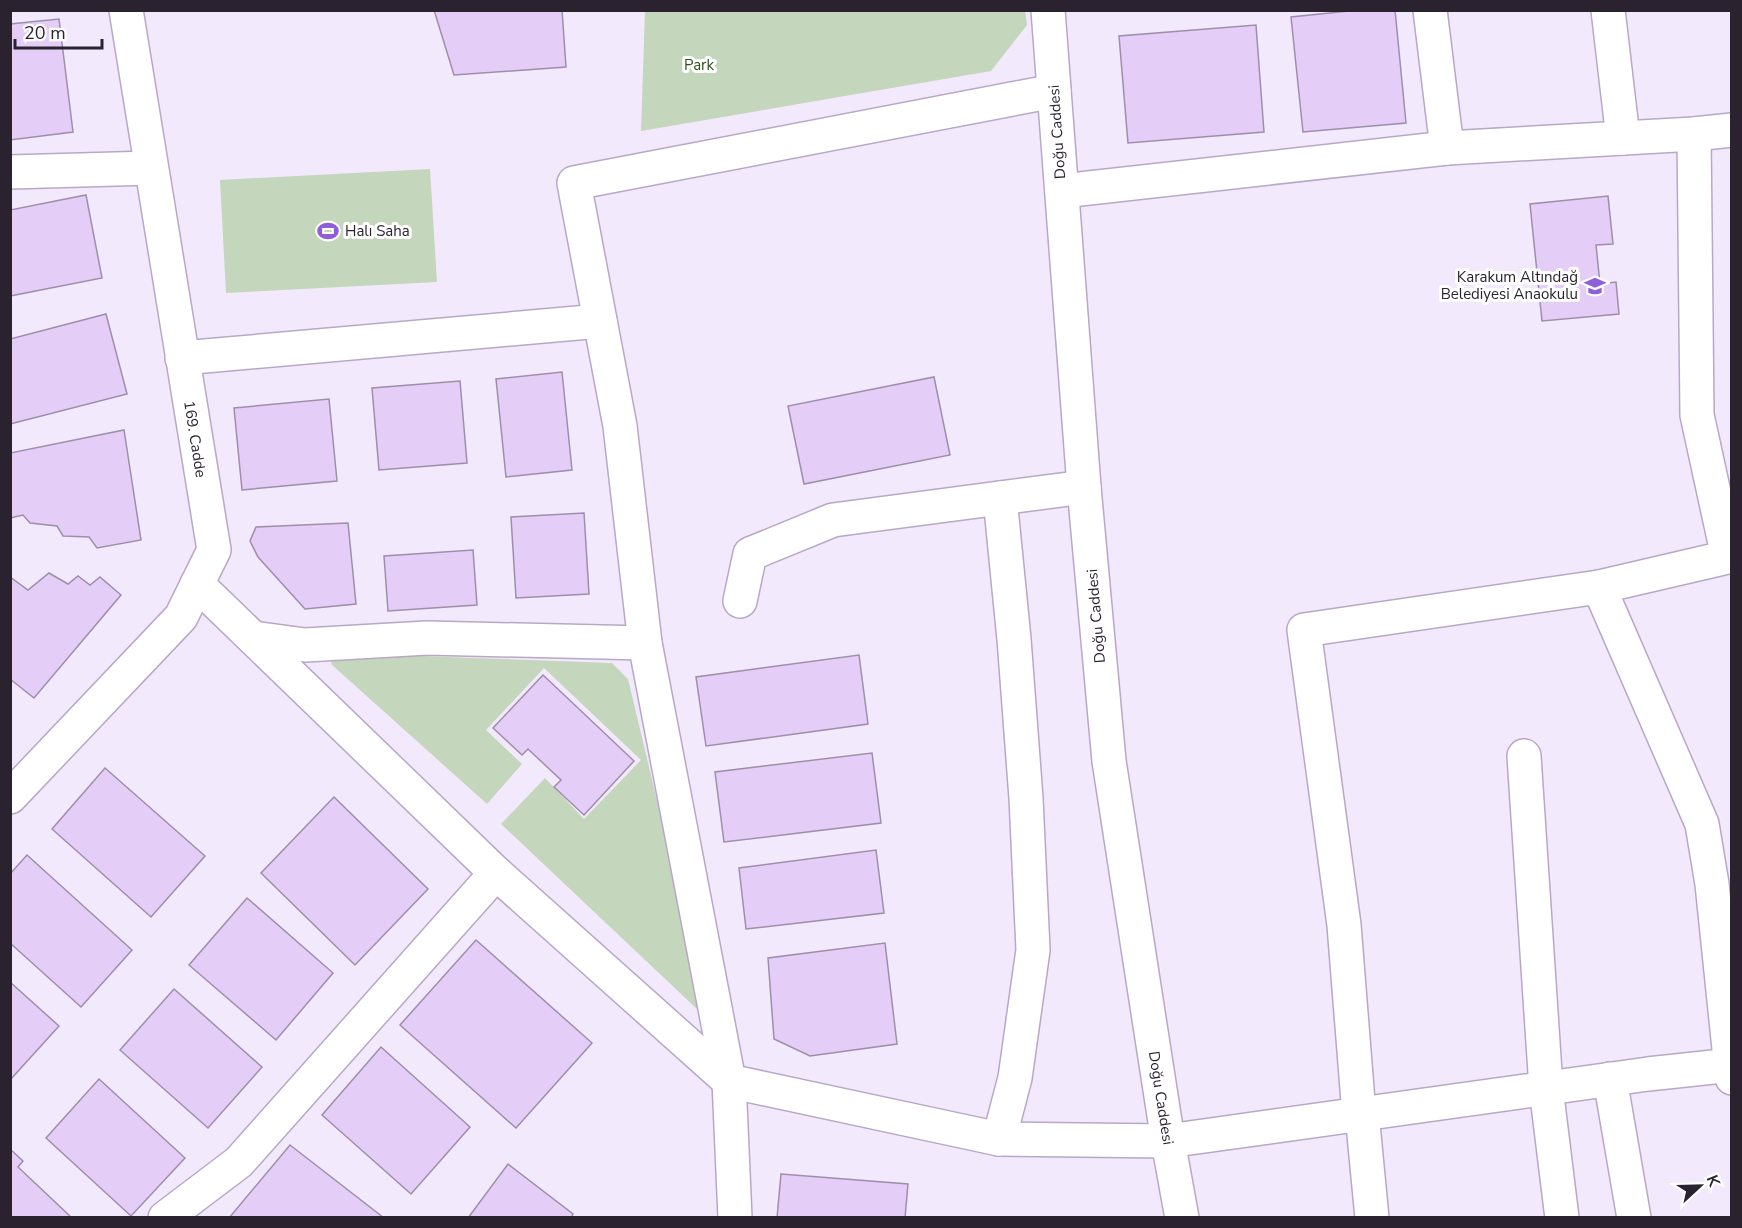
<svg xmlns="http://www.w3.org/2000/svg" width="1742" height="1228" font-family="'Nunito Sans',sans-serif">
  <style>
    .green { fill: #c4d6bb }
    .building { fill: #e4cef7; stroke: #9e8eab; stroke-width: 1.5 }
    .lines { fill: none; stroke-linecap: round; stroke-linejoin: round }
    .minor-casing { stroke: #b8a8c6; stroke-width: 36 }
    .minor { stroke: #fff; stroke-width: 33 }
    .labels { text-anchor: middle; stroke-width: 6; stroke-linejoin: round; paint-order: stroke }
    .park-label { font-size: 15px; fill: #2f511c; stroke: #fff }
    .street-label { font-size: 15px; fill: #2a232f; stroke: #fff }
    .poi-label { font-size: 15px; fill: #2a232f; stroke: #fff; text-anchor: start }
  </style>
  <rect width="100%" height="100%" fill="#f3e9fc"/>
  <!-- green -->
  <g class="green">
    <polygon points="645,11 1025,10 1027,25 991,71 641,131"/>
    <polygon points="430,169 437,282 226,293 220,180"/>
    <polygon points="335,653 612,663 628,679 706,1006 697,1009 501,824 545,778 584,819 641,760 544,668 486,730 522,764 487,804 331,664"/>
  </g>
  <!-- building -->
  <g class="building">
    <polygon points="434,10 562,10 566,67 454,75"/>
    <polygon points="1359,10 1395,10 1406,123 1303,132 1291,17"/>
    <polygon points="59,19 73,132 10,140 10,24"/>
    <polygon points="1256,25 1264,132 1128,143 1119,36"/>
    <polygon points="86,195 102,278 10,296 10,210"/>
    <polygon points="1608,196 1613,244 1596,245 1600,284 1616,282 1619,314 1542,321 1530,204"/>
    <polygon points="106,314 127,394 10,424 10,339"/>
    <polygon points="562,372 572,470 506,477 496,379"/>
    <polygon points="934,377 950,455 804,484 788,406"/>
    <polygon points="460,381 467,463 379,470 372,388"/>
    <polygon points="329,399 337,481 242,490 234,408"/>
    <polygon points="124,430 141,540 97,548 89,537 63,536 57,526 30,523 23,515 10,518 10,453"/>
    <polygon points="584,513 589,594 516,598 511,517"/>
    <polygon points="348,523 356,604 305,609 258,557 250,541 256,527"/>
    <polygon points="473,550 477,605 388,611 384,556"/>
    <polygon points="49,573 68,584 78,576 90,585 100,577 121,595 34,698 10,679 10,577 28,590"/>
    <polygon points="859,655 868,724 706,746 696,677"/>
    <polygon points="543,675 634,761 584,815 554,787 561,780 528,749 522,755 493,728"/>
    <polygon points="872,753 881,823 724,842 715,772"/>
    <polygon points="105,768 205,856 151,917 52,829"/>
    <polygon points="334,797 428,889 355,965 261,873"/>
    <polygon points="876,850 884,913 746,929 739,868"/>
    <polygon points="27,855 132,950 81,1007 10,943 10,874"/>
    <polygon points="247,898 333,973 276,1040 189,965"/>
    <polygon points="476,940 592,1043 516,1128 400,1025"/>
    <polygon points="885,943 897,1044 810,1056 774,1039 768,958"/>
    <polygon points="10,982 59,1026 10,1080"/>
    <polygon points="174,989 262,1067 208,1128 120,1050"/>
    <polygon points="381,1047 470,1127 411,1194 322,1115"/>
    <polygon points="99,1079 185,1158 131,1216 46,1138"/>
    <polygon points="290,1145 384,1218 229,1218"/>
    <polygon points="10,1149 23,1161 18,1167 72,1218 10,1218"/>
    <polygon points="508,1164 573,1214 571,1218 468,1218"/>
    <polygon points="781,1174 908,1184 905,1218 777,1218"/>
  </g>
  <g class="lines">
    <defs>
      <g id="minor">
        <polyline points="1048,10 1084,487 1109,761 1168,1141 1182,1218"/>
        <polyline points="1430,10 1447,148"/>
        <polyline points="1608,10 1623,138"/>
        <polyline points="10,172 151,168"/>
        <polyline points="1062,191 1447,148 1694,134 1732,130"/>
        <polyline points="182,358 600,321"/>
        <polyline points="197,584 496,873 729,1081 999,1139 1168,1141 1648,1074 1732,1065"/>
        <polyline points="1599,587 1728,557 1697,415 1694,134"/>
        <polyline points="740,601 750,554 833,520 1084,487"/>
        <polyline points="253,638 305,645 427,638 645,643"/>
        <polyline points="1524,756 1546,1088 1562,1218"/>
        <polyline points="10,797 181,617 214,550 126,10"/>
        <polyline points="1610,1079 1634,1218"/>
        <polyline points="1359,1114 1344,925 1304,630 1599,587 1702,824 1712,884 1732,1078"/>
        <polyline points="1362,1114 1372,1218"/>
        <polyline points="999,1139 1015,1078 1033,950 1026,798 1014,639 1000,498"/>
        <polyline points="165,1218 239,1162 496,873"/>
        <polyline points="735,1218 729,1081 645,643 620,426 574,183 1054,91"/>
      </g>
    </defs>
    <!-- minor casing -->
    <use href="#minor" class="minor-casing"/>
    <!-- minor -->
    <use href="#minor" class="minor"/>
  </g>
  <!-- icons -->
  <defs>
    <symbol id="stadium-bare" viewBox="-9 -9 18 18"><path d="M0-5a6.5 5 0 1 0 0 10a6.5 5 0 1 0 0-10ZM-3.5-1.8h7v3.6h-7Z" fill="#8e5fd9" stroke="#fff" stroke-width="2.5" paint-order="stroke"/></symbol>
    <symbol id="school-bare" viewBox="-9 -9 18 18"><path d="M0-5L7-2L0 1L-7-2ZM-4 1L0 2.5L4 1V4Q0 6-4 4Z" fill="#8e5fd9" stroke="#fff" stroke-width="2.5" paint-order="stroke"/></symbol>
  </defs>
  <g fill-rule="evenodd">
    <use href="#stadium-bare" x="313" y="216" width="30" height="30"/>
    <use href="#school-bare" x="1580" y="271" width="30" height="30"/>
  </g>
  <g class="labels">
    <!-- park labels -->
    <g class="park-label">
      <text x="699" y="70">Park</text>
    </g>
    <!-- street labels -->
    <g class="street-label">
      <text transform="translate(1057 132) rotate(-94)" y="5">Doğu Caddesi</text>
      <text transform="translate(195 439) rotate(81)" y="5">169. Cadde</text>
      <text transform="translate(1096 616) rotate(-95)" y="5">Doğu Caddesi</text>
      <text transform="translate(1161 1098) rotate(81)" y="5">Doğu Caddesi</text>
    </g>
    <!-- poi labels -->
    <g class="poi-label">
      <text x="345" y="236">Halı Saha</text>
      <text x="1578" y="282" text-anchor="end">Karakum Altındağ<tspan x="1578" dy="17">Belediyesi Anaokulu</tspan></text>
    </g>
  </g>
  <!-- border -->
  <rect width="1742" height="1228" fill="none" stroke="#2a232f" stroke-width="24"/>
  <!-- north arrow -->
  <g transform="translate(1700 1186) rotate(68)" stroke="#ffffff" stroke-width="4.5" paint-order="stroke">
  <path d="M0-4.5L10 22L0 15L-10 22Z" fill="#2a232f"/>
  <text y="-9" font-size="16" font-weight="bold" text-anchor="middle" fill="#2a232f">K</text>
  </g>
  <!-- scale -->
  <path d="M15 39v9h87v-9" fill="none" stroke="#2a232f" stroke-width="3"/>
  <text x="24" y="39" font-size="18" fill="#2a232f" stroke="#ffffff" stroke-width="4.5" paint-order="stroke">20 m</text>
</svg>
